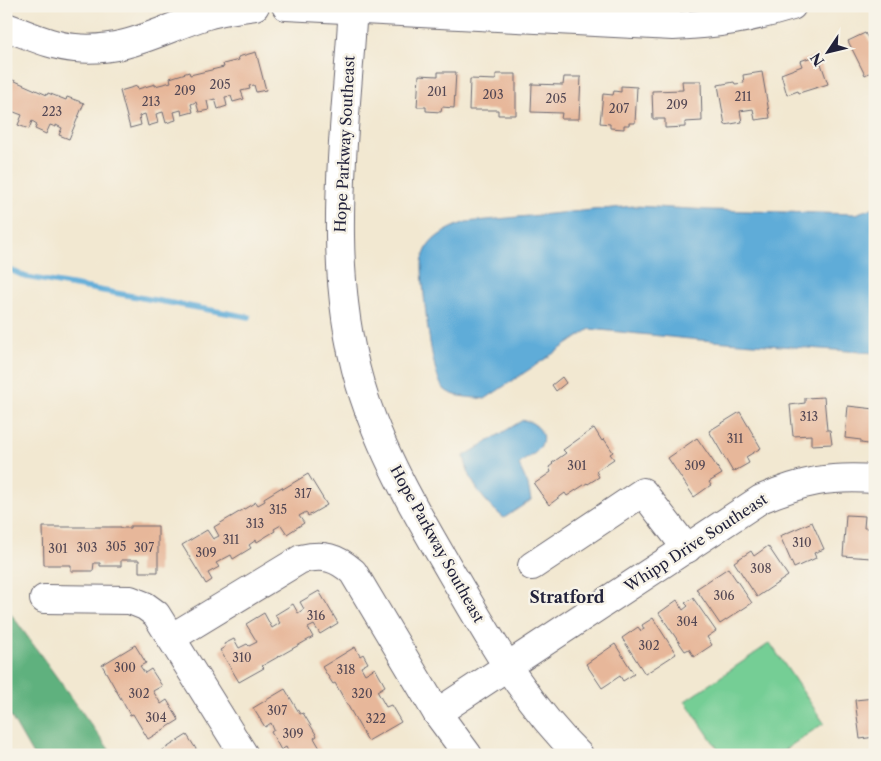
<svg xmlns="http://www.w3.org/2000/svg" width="881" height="761" font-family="'Libre Caslon Text',serif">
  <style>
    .green { fill: #74ce95; stroke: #4b7868 }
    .forest { fill: #5fb17e; stroke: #406a5c }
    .water { fill: #5facd8; stroke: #40678a }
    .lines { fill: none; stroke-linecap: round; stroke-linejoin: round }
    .stream { stroke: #5facd8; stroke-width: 5.5 }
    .building { fill: #e7b79a }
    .minor-casing { stroke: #6b6770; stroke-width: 30 }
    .minor { stroke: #fff; stroke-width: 28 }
    .labels { text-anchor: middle; stroke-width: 5; stroke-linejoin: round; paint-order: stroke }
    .number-label { font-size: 12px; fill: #534753 }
    .street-label { font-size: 15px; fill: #22223b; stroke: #f7f3e8 }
    .neighbourhood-label { font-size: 16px; font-weight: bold; fill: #22223b; stroke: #f7f3e8 }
  </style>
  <rect width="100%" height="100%" fill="#f7f3e8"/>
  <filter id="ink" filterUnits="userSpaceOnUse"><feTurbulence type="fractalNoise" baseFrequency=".02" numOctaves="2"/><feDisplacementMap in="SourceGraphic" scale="10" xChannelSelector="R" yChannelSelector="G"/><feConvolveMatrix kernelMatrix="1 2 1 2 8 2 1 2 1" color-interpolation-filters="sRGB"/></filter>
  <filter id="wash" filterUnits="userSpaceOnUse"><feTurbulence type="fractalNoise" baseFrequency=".0096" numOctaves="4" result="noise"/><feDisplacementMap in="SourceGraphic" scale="20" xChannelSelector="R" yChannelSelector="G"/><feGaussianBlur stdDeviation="1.12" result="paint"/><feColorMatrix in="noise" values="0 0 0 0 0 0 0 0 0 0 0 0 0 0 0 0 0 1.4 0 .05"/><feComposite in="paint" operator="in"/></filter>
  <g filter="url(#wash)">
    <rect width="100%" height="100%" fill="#f2e8d1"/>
    <!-- green -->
    <polygon class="green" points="770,643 824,723 777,755 722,755 685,701"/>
    <!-- forest -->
    <polygon class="forest" points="6,607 108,748 112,755 33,755 6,708"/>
    <!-- water -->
    <g class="water">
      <path d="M634 206 711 210 855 214 875 207V353L700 340 590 329 485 399C472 397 453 398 444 389 431 377 422 285 422 265 422 260 424 254 426 250 432 236 452 227 466 222Z"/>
      <path d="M523 420C537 422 549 435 539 449 534 456 524 458 519 465L528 485 531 500 504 518C483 501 469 482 464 456Z"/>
    </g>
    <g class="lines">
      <!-- stream -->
      <polyline class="stream" points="6,268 26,277 249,317"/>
    </g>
    <g id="blocks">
      <!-- building -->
      <g class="building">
        <polygon points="865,33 870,42 875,39 875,70 865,75 848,41"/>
        <polygon points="256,52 266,90 256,92 254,85 249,86 250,89 241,91 244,99 233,102 231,96 225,97 227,106 218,109 215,99 207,101 209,110 199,112 196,102 191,104 193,112 182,115 181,110 174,112 176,120 166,123 163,112 156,114 158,123 148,126 145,114 139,116 141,125 130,128 120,91 137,86 138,89 155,84 155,86 171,82 170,78 189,72 190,75 224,67 223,64 239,60 238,57"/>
        <polygon points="818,55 828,84 799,93 798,91 787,95 781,74 802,66 800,61"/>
        <polygon points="438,72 456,72 454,108 442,107 441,112 426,111 426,107 417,107 419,75 438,76"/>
        <polygon points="762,72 770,118 755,120 753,109 740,111 742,122 725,125 718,85 734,82 735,84 744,83 743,75"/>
        <polygon points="496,74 516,74 516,115 498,115 498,110 469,110 470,79 496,80"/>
        <polygon points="6,77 47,95 48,93 66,100 67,97 84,103 69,139 59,135 62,128 56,125 56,127 50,125 46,134 35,129 37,124 32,121 29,129 18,125 22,115 6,109"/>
        <polygon points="564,77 581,77 579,119 561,119 562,113 531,112 532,84 563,85"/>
        <polygon points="682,81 701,81 702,121 685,122 685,127 665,128 665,119 653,119 652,91 683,90"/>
        <polygon points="621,86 637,87 635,123 629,123 629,125 624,125 624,129 610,128 610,124 600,123 603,94 613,95 614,91 621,92"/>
        <polygon points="562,377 566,383 556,391 552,385"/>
        <polygon points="824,397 827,430 830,430 832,444 811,445 811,435 793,436 790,405 805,403 805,398"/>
        <polygon points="848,406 875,409 875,445 861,443 861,440 845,438"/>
        <polygon points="740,412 761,448 746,457 749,463 733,472 709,431"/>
        <polygon points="594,428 602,441 604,439 613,452 610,454 614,459 596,471 599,477 588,484 587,483 567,496 565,493 549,505 534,484 551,472 549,467 553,464 552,463 566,453 563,450"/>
        <polygon points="697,438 722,474 709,482 711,485 694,497 668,458"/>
        <polygon points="308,474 327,505 308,516 306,512 299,516 304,523 287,534 281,525 274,529 275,531 257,542 256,540 249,545 251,548 233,559 231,555 216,563 219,567 208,573 212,580 206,584 182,545 207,530 213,539 219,536 214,527 256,502 258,505 265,501 264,498 282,487 283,489"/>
        <polygon points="846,515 865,516 864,528 873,529 871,558 843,556"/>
        <polygon points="812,522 824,549 814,553 816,558 794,568 780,536"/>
        <polygon points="130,526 158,526 158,572 139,572 139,560 121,560 121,566 100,566 100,563 94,563 93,571 71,571 71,565 44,565 43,527 121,527 121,528 130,528"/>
        <polygon points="768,546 788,576 757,597 734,562 751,551 754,556"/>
        <polygon points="728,568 752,603 720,624 696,589"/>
        <polygon points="319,591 338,623 320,634 314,625 308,628 313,637 262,666 264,668 239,682 220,650 225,647 224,644 234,639 239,648 247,644 249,646 257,642 246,624 264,613 272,628 280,623 275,615 293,604 298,613 304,609 300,602"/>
        <polygon points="693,598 716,631 707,637 712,645 694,657 689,649 685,651 659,613 677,600 683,610 688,606 685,603"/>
        <polygon points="653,618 676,654 645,674 622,638 638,627 641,631 644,629 642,625"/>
        <polygon points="615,644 634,674 623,681 620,676 602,688 586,664"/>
        <polygon points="135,645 146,663 140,666 145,673 151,669 162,686 153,691 161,704 167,700 179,720 148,739 133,714 130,715 102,665"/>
        <polygon points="355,647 360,656 363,654 368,663 361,667 365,674 375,668 385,686 377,691 386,707 391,705 401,722 368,741 335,683 333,684 322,667"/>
        <polygon points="285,689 300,714 303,713 317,736 314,738 324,755 290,755 286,747 281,750 271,732 274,730 271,723 265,727 253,708"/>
        <polygon points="875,698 875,737 860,739 855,700"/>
        <polygon points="187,735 198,752 194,755 155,755"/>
      </g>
    </g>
  </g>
  <g filter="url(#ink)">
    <use href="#blocks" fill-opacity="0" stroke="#6b6770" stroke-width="1"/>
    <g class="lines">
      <defs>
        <g id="minor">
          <path d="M286 6 673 26C717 24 749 19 792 6"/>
          <path d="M353 6C346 132 324 261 360 384 382 457 421 521 459 586 494 646 528 706 579 755"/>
          <path d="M6 27C29 35 51 46 75 48 126 53 161 29 207 15 223 10 239 8 255 6"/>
          <polyline points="532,566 643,492 687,549"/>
          <polyline points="44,599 130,600 145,606 156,614 244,755"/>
          <path d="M171 638 301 559C324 554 336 557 353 572L437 713 468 755"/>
          <path d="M437 713 761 499C803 481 829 476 875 479"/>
        </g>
      </defs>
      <!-- minor casing -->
      <use href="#minor" class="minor-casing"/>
      <!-- minor -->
      <use href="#minor" class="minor"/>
    </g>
  </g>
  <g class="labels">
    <!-- number labels -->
    <g class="number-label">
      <text x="220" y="89">205</text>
      <text x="185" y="95">209</text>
      <text x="437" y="96">201</text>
      <text x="493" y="99">203</text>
      <text x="743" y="101">211</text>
      <text x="556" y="103">205</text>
      <text x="151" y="106">213</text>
      <text x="677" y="109">209</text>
      <text x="619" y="113">207</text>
      <text x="52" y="116">223</text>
      <text x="809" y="421">313</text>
      <text x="735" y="443">311</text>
      <text x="577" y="470">301</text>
      <text x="695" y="470">309</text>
      <text x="303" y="498">317</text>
      <text x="278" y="514">315</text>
      <text x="255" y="528">313</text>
      <text x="231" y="544">311</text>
      <text x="802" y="547">310</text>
      <text x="116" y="551">305</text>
      <text x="87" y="552">303</text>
      <text x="144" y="552">307</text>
      <text x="58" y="553">301</text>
      <text x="206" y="557">309</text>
      <text x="761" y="573">308</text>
      <text x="724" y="600">306</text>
      <text x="316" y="620">316</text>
      <text x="687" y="626">304</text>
      <text x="649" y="650">302</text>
      <text x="242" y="662">310</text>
      <text x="125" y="672">300</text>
      <text x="346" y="674">318</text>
      <text x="139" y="698">302</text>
      <text x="362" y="698">320</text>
      <text x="277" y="715">307</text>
      <text x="156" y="722">304</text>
      <text x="376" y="723">322</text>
      <text x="293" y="738">309</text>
    </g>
    <!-- street labels -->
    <g class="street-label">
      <text transform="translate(345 144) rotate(-87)" y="5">Hope Parkway Southeast</text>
      <text transform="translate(696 543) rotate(-33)" y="5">Whipp Drive Southeast</text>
      <text transform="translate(437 544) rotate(61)" y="5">Hope Parkway Southeast</text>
    </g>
    <!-- neighbourhood labels -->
    <g class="neighbourhood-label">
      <text x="567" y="603">Stratford</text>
    </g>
  </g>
  <!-- margin -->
  <rect width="881" height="761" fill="none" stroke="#f7f3e8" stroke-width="25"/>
  <!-- north arrow -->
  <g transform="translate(828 52) rotate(235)" stroke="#f7f3e8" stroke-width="4" paint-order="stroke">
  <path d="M0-4L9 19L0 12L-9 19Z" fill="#22223b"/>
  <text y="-8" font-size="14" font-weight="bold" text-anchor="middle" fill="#22223b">N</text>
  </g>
</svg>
